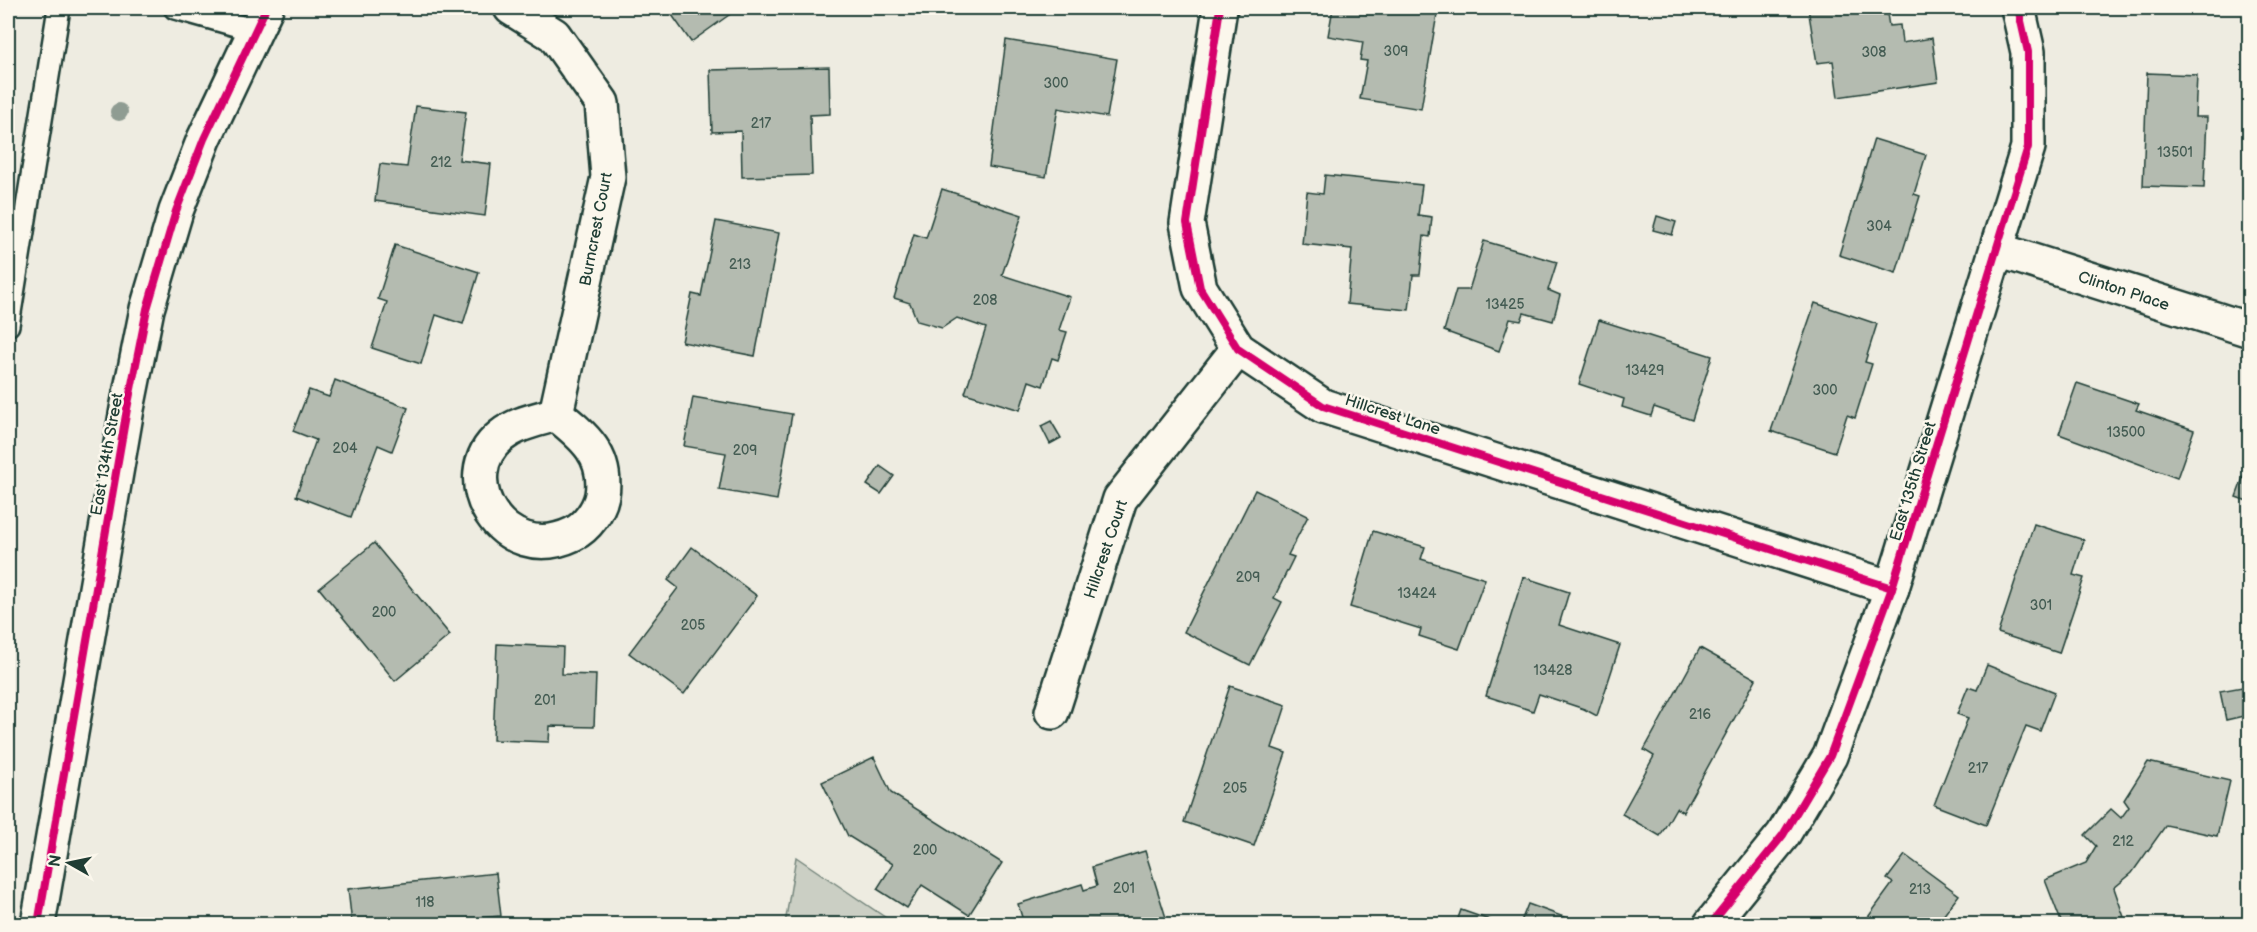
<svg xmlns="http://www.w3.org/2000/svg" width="2257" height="932" font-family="'Balsamiq Sans',sans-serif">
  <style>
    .green { fill: #cbcfc4; stroke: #75867c; stroke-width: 1.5 }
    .building { fill: #b4bbb0; stroke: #1f3d34; stroke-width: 1.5 }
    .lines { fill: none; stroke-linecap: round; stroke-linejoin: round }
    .lane-casing { stroke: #1f3d34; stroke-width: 26 }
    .street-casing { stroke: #1f3d34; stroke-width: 38 }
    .secondary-casing { stroke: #1f3d34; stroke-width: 38 }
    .lane { stroke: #fbf7ec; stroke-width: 21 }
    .street { stroke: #fbf7ec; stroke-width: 33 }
    .secondary { stroke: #fbf7ec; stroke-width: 33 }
    .cycleway-casing { stroke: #fbf7ec; stroke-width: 11 }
    .cycleway { stroke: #d6006c; stroke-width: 8 }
    .tree { fill: #8f9c92 }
    .labels { text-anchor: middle; stroke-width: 5; stroke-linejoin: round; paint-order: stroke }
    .number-label { font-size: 14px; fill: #445c53 }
    .street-label { font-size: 16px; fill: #1f3d34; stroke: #fbf7ec }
  </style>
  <rect width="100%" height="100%" fill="#eeece1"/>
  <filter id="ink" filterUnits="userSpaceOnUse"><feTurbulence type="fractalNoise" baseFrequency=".0167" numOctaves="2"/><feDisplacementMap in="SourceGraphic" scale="12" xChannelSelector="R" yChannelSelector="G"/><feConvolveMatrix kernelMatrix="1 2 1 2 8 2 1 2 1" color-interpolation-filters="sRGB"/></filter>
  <g filter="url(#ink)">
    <!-- green -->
    <polygon class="green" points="796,857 895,924 785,924"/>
    <!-- building -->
    <g class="building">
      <polygon points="667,8 734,8 736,10 691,42"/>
      <polygon points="1333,8 1438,8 1421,109 1360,99 1367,61 1360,60 1363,42 1328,36"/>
      <polygon points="1808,8 1886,8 1889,26 1900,25 1902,43 1932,38 1938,82 1838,97 1833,61 1817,63"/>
      <polygon points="1006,40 1117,59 1107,117 1058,108 1046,177 989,167"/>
      <polygon points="829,67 830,114 810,115 812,175 742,177 741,131 712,132 710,70"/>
      <polygon points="2147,73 2197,75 2195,117 2207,117 2204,188 2143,186"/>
      <polygon points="416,106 466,112 459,160 491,164 485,216 375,201 380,164 407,167"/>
      <polygon points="1874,139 1926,155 1914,194 1920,196 1896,273 1839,255"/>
      <polygon points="1325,175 1422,185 1418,215 1432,217 1430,237 1424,236 1420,275 1413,275 1409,310 1347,304 1352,249 1302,244 1307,192 1323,194"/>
      <polygon points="942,189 1022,215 1002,275 1070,297 1059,330 1067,332 1058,360 1052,358 1043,386 1029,381 1020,410 965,393 986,328 957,318 942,328 917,321 910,303 894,298 914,234 926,238"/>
      <polygon points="1657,216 1676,222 1672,235 1653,230"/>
      <polygon points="716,221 779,233 755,356 682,342 692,294 701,296"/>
      <polygon points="1484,241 1557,262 1548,290 1560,295 1553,321 1524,313 1521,321 1510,319 1499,351 1444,331 1456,290 1469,290"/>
      <polygon points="395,245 479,272 463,324 436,315 421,364 372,348 387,302 378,299"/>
      <polygon points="1815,303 1877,324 1865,362 1872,364 1855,418 1847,415 1835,452 1771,431"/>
      <polygon points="1599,320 1712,356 1692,420 1654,407 1651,416 1622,407 1624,399 1579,384"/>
      <polygon points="335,380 408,408 392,451 378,445 351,517 296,496 316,440 293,431 309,390 329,397"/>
      <polygon points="2077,383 2139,404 2136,410 2194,430 2177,478 2059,434"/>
      <polygon points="693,397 792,414 777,500 719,490 726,453 684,446"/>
      <polygon points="1051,421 1061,438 1050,444 1041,426"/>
      <polygon points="2250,459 2250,502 2236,497"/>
      <polygon points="880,466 894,476 881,494 867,485"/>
      <polygon points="1255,490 1308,516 1288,555 1294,557 1274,598 1282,602 1250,665 1184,632"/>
      <polygon points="2034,524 2084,540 2073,575 2084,578 2059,653 1998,633"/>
      <polygon points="1373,531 1425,547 1421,559 1485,579 1459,649 1419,636 1421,629 1350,607"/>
      <polygon points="374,543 450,635 395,681 319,588"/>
      <polygon points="692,547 757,596 684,694 629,653 678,588 668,580"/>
      <polygon points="1523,577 1569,592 1559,625 1620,645 1597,716 1584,709 1539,694 1533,711 1486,696"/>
      <polygon points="497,644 563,647 562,674 596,675 594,727 550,726 549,742 493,740"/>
      <polygon points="1700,648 1756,679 1683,812 1676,808 1660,836 1622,814 1654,756 1644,750"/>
      <polygon points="1987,665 2055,692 2040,731 2026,726 1986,825 1934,805 1968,718 1957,714 1968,687 1977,690"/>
      <polygon points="1230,686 1286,705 1272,748 1286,753 1254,846 1184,822"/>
      <polygon points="2242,687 2248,715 2226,720 2220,691"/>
      <polygon points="874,757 891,793 1002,863 969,915 922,885 907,908 877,889 893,864 848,836 822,782"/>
      <polygon points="2148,762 2230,781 2217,836 2166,825 2132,873 2114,888 2124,917 2107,924 2062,924 2045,880 2086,863 2096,846 2085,835 2111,809 2121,818 2129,807 2124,800"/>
      <polygon points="1145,851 1168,924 1024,924 1018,904 1082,884 1084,890 1097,886 1092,867"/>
      <polygon points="1905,855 1959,895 1937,924 1863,924 1893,883 1887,879"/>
      <polygon points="496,873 501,916 478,918 479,924 352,924 348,889"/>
      <polygon points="1528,904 1583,924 1520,924"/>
      <polygon points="1461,910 1501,924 1456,924"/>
    </g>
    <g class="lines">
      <defs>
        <g id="lane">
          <polyline points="175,8 253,30"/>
          <polyline points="8,325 59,8"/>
        </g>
        <g id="street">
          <polyline points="511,8 554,35 602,103 608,177 556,414"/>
          <polyline points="1220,8 1187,223 1200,288 1238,349 1323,406 1892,588"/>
          <polyline points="1998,250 2250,330"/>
          <path d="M556 414C584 436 608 456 602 495 599 510 587 527 573 534 502 568 450 477 501 436 517 423 537 420 556 414Z"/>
          <polyline points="1052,712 1120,499 1238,349"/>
          <polyline points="1711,924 1783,835 1830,756 1892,588 2028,147 2028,52 2018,8"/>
        </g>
        <polyline id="secondary" points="38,924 127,409 147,309 176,211 204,139 266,8"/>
      </defs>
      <!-- lane casing -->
      <use href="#lane" class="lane-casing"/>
      <!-- street casing -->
      <use href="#street" class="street-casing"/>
      <!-- secondary casing -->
      <use href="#secondary" class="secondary-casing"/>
      <!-- lane -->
      <use href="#lane" class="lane"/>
      <!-- street -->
      <use href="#street" class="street"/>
      <!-- secondary -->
      <use href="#secondary" class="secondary"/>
      <defs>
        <g id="cycleway">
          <polyline points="1220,8 1187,223 1200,288 1238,349 1323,406 1892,588"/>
          <polyline points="38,924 127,409 147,309 176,211 204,139 266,8"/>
          <polyline points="1711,924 1783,835 1830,756 1892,588 2028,147 2028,52 2018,8"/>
        </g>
      </defs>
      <!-- cycleway casing -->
      <use href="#cycleway" class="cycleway-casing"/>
      <!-- cycleway -->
      <use href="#cycleway" class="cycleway"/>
    </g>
    <!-- trees -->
    <circle class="tree" cx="119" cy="112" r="9"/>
  </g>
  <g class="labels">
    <!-- number labels -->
    <g class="number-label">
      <text x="1396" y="56">309</text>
      <text x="1874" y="57">308</text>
      <text x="1056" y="88">300</text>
      <text x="761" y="128">217</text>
      <text x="2175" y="157">13501</text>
      <text x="441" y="167">212</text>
      <text x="1879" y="231">304</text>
      <text x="740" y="269">213</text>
      <text x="985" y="305">208</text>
      <text x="1505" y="309">13425</text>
      <text x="1645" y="375">13429</text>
      <text x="1825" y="395">300</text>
      <text x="2126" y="437">13500</text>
      <text x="345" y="453">204</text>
      <text x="745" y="455">209</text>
      <text x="1248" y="582">209</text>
      <text x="1417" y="598">13424</text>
      <text x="2041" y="610">301</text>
      <text x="384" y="617">200</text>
      <text x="693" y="630">205</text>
      <text x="1553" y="675">13428</text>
      <text x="545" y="705">201</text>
      <text x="1700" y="719">216</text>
      <text x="1978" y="773">217</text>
      <text x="1235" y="793">205</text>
      <text x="2123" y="846">212</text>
      <text x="925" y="855">200</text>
      <text x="1124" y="893">201</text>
      <text x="1920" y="894">213</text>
      <text x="425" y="907">118</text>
    </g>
    <!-- street labels -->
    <g class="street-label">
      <text transform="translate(595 229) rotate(-79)" y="6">Burncrest Court</text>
      <text transform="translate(2124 290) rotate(18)" y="6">Clinton Place</text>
      <text transform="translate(1393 414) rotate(18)" y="6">Hillcrest Lane</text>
      <text transform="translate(106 454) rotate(-80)" y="6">East 134th Street</text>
      <text transform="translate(1912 481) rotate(-73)" y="6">East 135th Street</text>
      <text transform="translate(1105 549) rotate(-71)" y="6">Hillcrest Court</text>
    </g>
  </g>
  <!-- margin -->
  <rect width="2257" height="932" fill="none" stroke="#fbf7ec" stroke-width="30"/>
  <rect x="15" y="15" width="2227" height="902" fill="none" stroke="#1f3d34" stroke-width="2" filter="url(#ink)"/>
  <!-- north arrow -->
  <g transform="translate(69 863) rotate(279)" stroke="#fbf7ec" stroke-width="4.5" paint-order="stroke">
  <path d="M0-4.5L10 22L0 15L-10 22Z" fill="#1f3d34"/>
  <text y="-9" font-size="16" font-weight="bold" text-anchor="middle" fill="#1f3d34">N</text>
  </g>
</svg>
